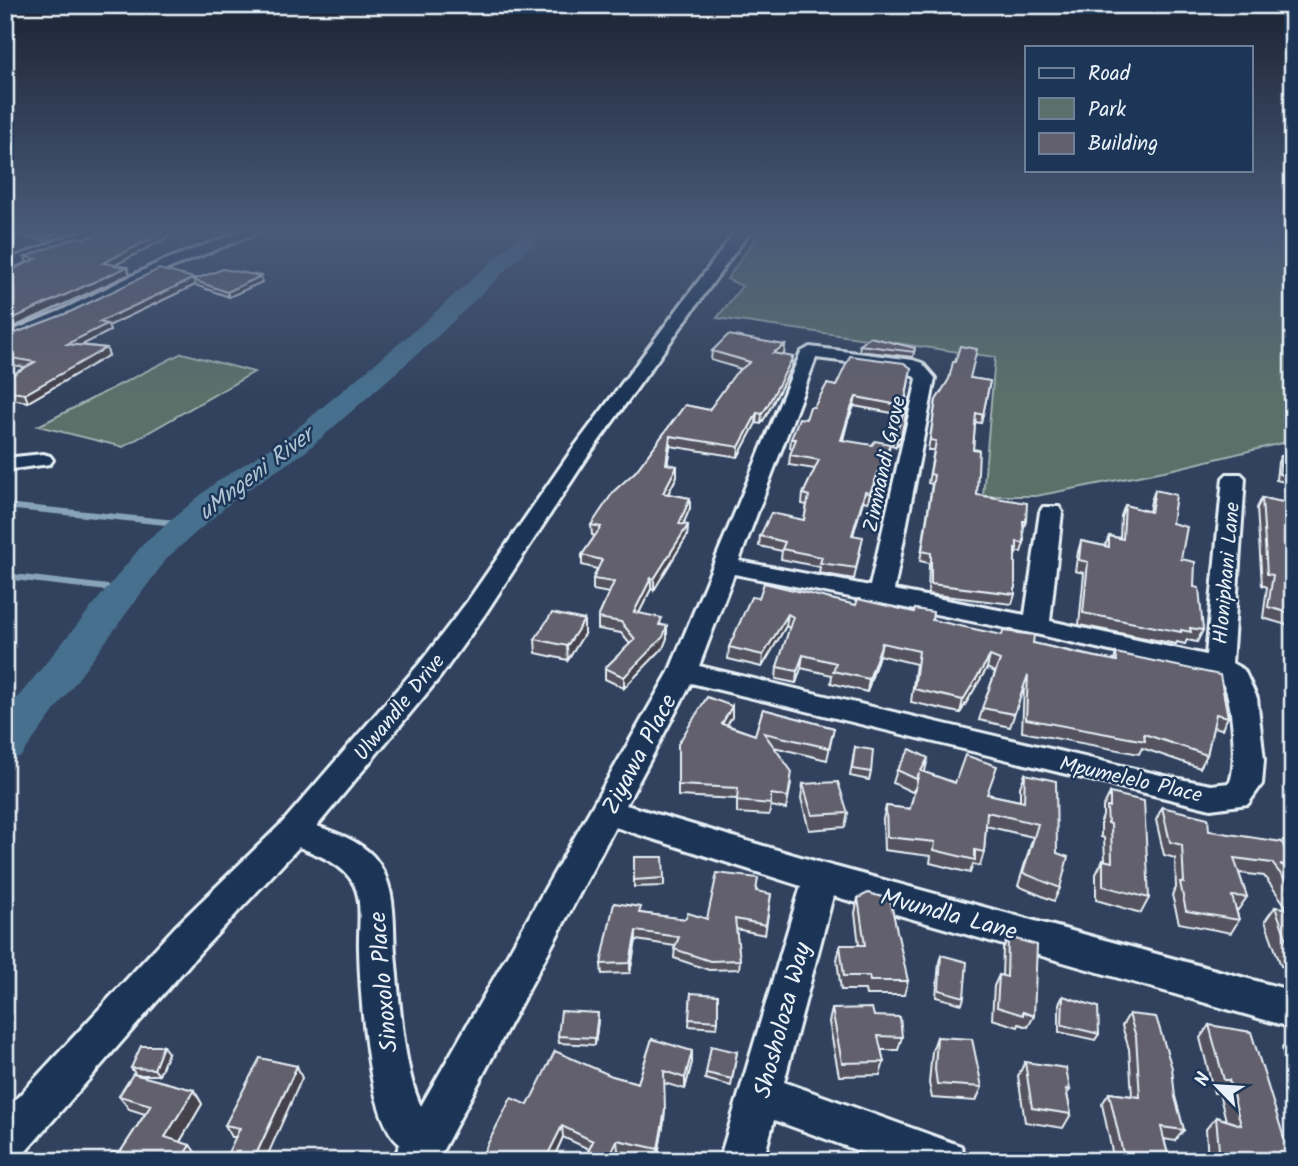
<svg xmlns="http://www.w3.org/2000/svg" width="1298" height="1166" font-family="Kalam,sans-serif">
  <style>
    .green { fill: #5c706b; stroke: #a2b0b2; stroke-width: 2 }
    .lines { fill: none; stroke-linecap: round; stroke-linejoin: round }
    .stream { stroke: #87a4b8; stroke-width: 6 }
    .river { fill: #46708e; fill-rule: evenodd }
    .minor-casing { stroke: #e8f1f8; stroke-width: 6 }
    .minor { fill: #1d3557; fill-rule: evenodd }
    .wall { fill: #55535e; stroke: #e8f1f8; stroke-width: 2 }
    .shaded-wall { fill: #45434c; stroke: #e8f1f8; stroke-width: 2 }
    .building { fill: #63606d; stroke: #e8f1f8; stroke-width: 2 }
    .labels { text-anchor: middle; stroke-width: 5; stroke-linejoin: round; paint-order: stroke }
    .street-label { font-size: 21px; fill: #e8f1f8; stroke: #1d3557 }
    .water-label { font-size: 23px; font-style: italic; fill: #afc4d3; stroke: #1d3557 }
    .near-street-label { font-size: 24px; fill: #e8f1f8; stroke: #1d3557 }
  </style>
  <rect width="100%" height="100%" fill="#32425e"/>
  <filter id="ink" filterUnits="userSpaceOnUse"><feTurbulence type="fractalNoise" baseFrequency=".0143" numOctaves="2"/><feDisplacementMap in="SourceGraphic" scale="14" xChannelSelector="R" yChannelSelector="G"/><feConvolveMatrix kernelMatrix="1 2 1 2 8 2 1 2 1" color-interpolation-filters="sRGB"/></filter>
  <g filter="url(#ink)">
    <!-- green -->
    <g class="green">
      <polygon points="760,231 1293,231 1293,449 1282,443 1174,469 1036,496 983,496 995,357 717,318 742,286 727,279"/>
      <polygon points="182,353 254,372 123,447 38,426"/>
    </g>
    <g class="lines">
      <!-- stream -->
      <g class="stream">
        <polyline points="5,506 186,524"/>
        <polyline points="5,576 125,590"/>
      </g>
      <!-- river -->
      <polygon class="river" points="525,231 546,231 439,335 305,452 238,496 168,557 21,756 5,761 5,713 144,543 216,482 283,440 421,325"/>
      <defs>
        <g id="minor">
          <polygon points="83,231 101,231 5,270 5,261"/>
          <polygon points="243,231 262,231 170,268 72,317 5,345 5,334 60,311 160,262"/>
          <path d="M736 231H750L588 456 485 614 440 677 317 826C337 833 359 841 373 856 397 884 393 920 395 953 399 995 403 1069 421 1106L669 672 801 352 810 347 913 360 922 363 935 378 894 590 1025 615 1040 512 1043 507H1059L1062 512 1050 621 1206 655 1223 478 1227 474H1241L1245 478 1232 663 1244 670 1257 698 1264 760 1262 784 1248 804 1211 809 691 683 626 805 821 863 1293 991V1028L833 896 784 1082 961 1146 967 1161H886L774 1120 763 1161H719L801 886 615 827 437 1161H393L400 1144C367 1120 360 990 359 949 358 928 364 899 352 881 341 863 318 855 299 847L201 951 20 1158 5 1161V1111L175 927 283 822 420 663 467 602 572 450ZM816 358 904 369 917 379 870 586 739 561ZM734 574 1036 634 1210 674C1214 677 1220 680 1223 684 1233 698 1238 771 1229 783L1211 785 1169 777 699 666Z"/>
          <polygon points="43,454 50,456 53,460 50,464 5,470 5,458"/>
        </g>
      </defs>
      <!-- minor casing -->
      <use href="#minor" class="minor-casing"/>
      <!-- minor -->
      <use href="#minor" class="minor"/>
    </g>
    <!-- wall -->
    <g class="wall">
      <polygon points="5,231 66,231 62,236 48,241 5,234"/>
      <polygon points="106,231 168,231 170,236 115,265 130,274 5,331 5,273 27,263 25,257 85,239"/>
      <polygon points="194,278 194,280 262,282 229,297 195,285 108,326 110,331 81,345 106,348 109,355 28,402 5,398 5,379 25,367 5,364 5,337"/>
      <polygon points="785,345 784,354 783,355 792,366 767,414 761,424 756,423 738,457 670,446 667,464 677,466 677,476 668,494 690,498 690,508 683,524 688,525 687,536 654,590 651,589 639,613 662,625 667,626 667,638 663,648 624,688 605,679 605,668 630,644 621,633 598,629 598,618 609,593 593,590 593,579 597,569 582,565 582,555 595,536 592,535 591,525 636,471 685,405 709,410 741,369 711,360 712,351"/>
      <polygon points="860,345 915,348 913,357 859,351"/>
      <polygon points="911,368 903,415 854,406 848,420 843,440 888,454 868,502 863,501 853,535 861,547 854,579 819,573 820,567 781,559 782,551 759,546 760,536 804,520 807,505 802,504 803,494 815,469 789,465 790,455 793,448 790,448 791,439 814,407 836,386"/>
      <polygon points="970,378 990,381 981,423 975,422 973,449 977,495 1026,521 1023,531 1024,543 1021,552 1017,552 1015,556 1015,594 1012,604 928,594 929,563 920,561 932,484 928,483 934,450 928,450 936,400"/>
      <polygon points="894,438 900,441 896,447 892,445"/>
      <polygon points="1281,456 1293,458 1293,484 1276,480 1278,462"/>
      <polygon points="1155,490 1172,523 1181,559 1194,587 1203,630 1197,642 1187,640 1185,644 1177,642 1176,644 1079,625 1084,573 1075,571 1078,552 1081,541 1105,546 1109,536 1120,538 1121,516 1125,505 1149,512 1151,501"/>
      <polygon points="1262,498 1293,504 1293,627 1263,618 1267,587 1262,585 1257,508"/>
      <polygon points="759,598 856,605 932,620 1033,643 1114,661 1116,653 1228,717 1222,729 1213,727 1207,755 1200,768 1142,748 1139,754 1022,732 1024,687 1010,727 979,720 995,672 987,668 960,713 911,702 916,664 879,655 867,692 831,683 832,675 801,668 796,683 776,679 777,667 790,628 786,626 762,667 728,659 729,647"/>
      <polygon points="584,634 568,660 536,653 535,639"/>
      <polygon points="732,706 732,717 727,725 755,735 763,709 834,728 827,760 774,747 791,784 786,809 771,806 769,815 737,813 737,799 678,796 678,756"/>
      <polygon points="855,747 871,772 869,780 850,776"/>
      <polygon points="897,770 924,772 987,794 1020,801 1020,787 1025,774 1057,853 1060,888 1054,901 1018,886 1033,837 986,826 984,852 980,866 973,864 970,873 930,863 931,856 884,850 883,819 886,806 910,809 916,787 912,792 893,783"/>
      <polygon points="803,784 848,813 845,827 809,830 801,798"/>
      <polygon points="1110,793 1149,898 1141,913 1096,900 1096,874 1103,860 1105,860 1104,838 1101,837 1101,821 1103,816 1103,807"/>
      <polygon points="1162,807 1209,831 1292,866 1290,869 1293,871 1293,968 1281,966 1265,921 1275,907 1288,909 1264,876 1239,873 1247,897 1238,910 1236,909 1239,920 1231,933 1179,923 1172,895 1176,888 1175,858 1164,855 1156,820"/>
      <polygon points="634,857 664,878 664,886 634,887"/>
      <polygon points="757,892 771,894 765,935 736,929 740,960 739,969 709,970 674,958 675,946 636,940 630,973 602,974 601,964 641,913 685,919 707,919"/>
      <polygon points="858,898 908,981 904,995 866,995 865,990 841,990 837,960 840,945 859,945 855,913"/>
      <polygon points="1008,937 1034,1016 1028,1027 1019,1024 1018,1027 992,1019 994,986 999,975 1002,976 1003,949"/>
      <polygon points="941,955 964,997 962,1004 936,997 939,962"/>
      <polygon points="691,993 718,1021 717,1028 689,1026"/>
      <polygon points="1063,996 1099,1034 1095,1040 1059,1032 1059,1004"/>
      <polygon points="832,1009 874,1016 902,1037 898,1050 881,1050 884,1062 880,1075 839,1076 829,1022"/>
      <polygon points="1129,1014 1175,1097 1184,1130 1175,1141 1164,1139 1169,1159 1167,1161 1114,1161 1102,1104 1109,1093 1132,1096 1129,1049 1122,1026"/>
      <polygon points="598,1020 595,1045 559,1043 558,1036"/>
      <polygon points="1209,1025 1290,1161 1208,1161 1206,1129 1216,1117 1226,1120 1219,1093 1214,1093 1200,1038"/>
      <polygon points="1293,1034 1293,1107 1282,1047"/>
      <polygon points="937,1037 982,1087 976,1101 932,1098 929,1083 932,1051"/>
      <polygon points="652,1039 692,1062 685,1089 664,1083 664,1121 657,1160 618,1151 614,1161 584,1161 589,1149 563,1137 554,1157 557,1159 557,1161 479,1161 528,1105 612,1076 638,1083"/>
      <polygon points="737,1052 731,1086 705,1079 706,1073"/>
      <polygon points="168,1053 159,1075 136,1075 194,1090 202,1104 180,1142 190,1145 199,1158 197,1161 107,1161 119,1154 145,1114 129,1109 119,1096 136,1075 131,1068"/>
      <polygon points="1025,1062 1070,1090 1067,1094 1071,1114 1063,1128 1025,1122 1018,1076"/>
      <polygon points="302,1078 236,1137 232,1137 225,1125"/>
    </g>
    <!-- shaded-wall -->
    <g class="shaded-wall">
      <polygon points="61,231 66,231 62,236 48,241 47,237"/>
      <polygon points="166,231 168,231 170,236 106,270 103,263"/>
      <polygon points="127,267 130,274 5,331 5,322"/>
      <polygon points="261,276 262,282 229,297 227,292"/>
      <polygon points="194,278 195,285 108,326 110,331 70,351 67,344 99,322"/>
      <polygon points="785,345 784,354 772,362 773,353"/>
      <polygon points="106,348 109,355 28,402 25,394"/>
      <polygon points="793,357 792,366 767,414 761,424 762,414"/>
      <polygon points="856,397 854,406 848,420 840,449 841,440 850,411"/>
      <polygon points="909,403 900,441 896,447 897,440"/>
      <polygon points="757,413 756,423 738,457 739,447"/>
      <polygon points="670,436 670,446 666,474 666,464"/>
      <polygon points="890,444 888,454 868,502 870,493"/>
      <polygon points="677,466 677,476 663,503 663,493"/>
      <polygon points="865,492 863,501 850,545 852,535"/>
      <polygon points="690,498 690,508 679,534 679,524"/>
      <polygon points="688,525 687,536 654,590 654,579"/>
      <polygon points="651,578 651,589 634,623 634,612"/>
      <polygon points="788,614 786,626 762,667 763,655"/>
      <polygon points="584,620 584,634 568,660 567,646"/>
      <polygon points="667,626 667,638 663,648 624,688 624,677"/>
      <polygon points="882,643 879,655 867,692 869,679"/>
      <polygon points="803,655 801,668 796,683 797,671"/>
      <polygon points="990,656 987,668 960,713 963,700"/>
      <polygon points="732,706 732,717 721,735 722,724"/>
      <polygon points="928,758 925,771 917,784 921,771"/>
      <polygon points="636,931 636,940 630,973 630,963"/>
      <polygon points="598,1013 598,1020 595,1045 595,1038"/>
      <polygon points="163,1046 168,1053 159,1075 154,1069"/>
      <polygon points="692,1051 692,1062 685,1089 685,1078"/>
      <polygon points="297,1066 302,1078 265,1161 253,1161"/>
      <polygon points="194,1090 202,1104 175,1150 165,1137"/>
      <polygon points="665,1110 664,1121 657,1160 658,1149"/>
      <polygon points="562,1126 563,1137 552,1161 548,1154"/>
      <polygon points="617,1140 618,1151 614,1161 608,1161"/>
      <polygon points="190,1145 199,1158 197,1161 180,1161"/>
    </g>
    <!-- building -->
    <g class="building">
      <polygon points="12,231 61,231 47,237"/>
      <polygon points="106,231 166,231 103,263 127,267 5,322 5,273 36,259 25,257 76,237 85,239"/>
      <polygon points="159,269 194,278 99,322 107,324 67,344 106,348 25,394 5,391 5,379 35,362 5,357 5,337 70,312"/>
      <polygon points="223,269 261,276 227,292 193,280"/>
      <polygon points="728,335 785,345 773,353 793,357 768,405 762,414 757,413 739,447 670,436 666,464 677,466 663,493 690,498 679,524 688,525 654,579 651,578 634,612 662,618 659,625 667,626 663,637 624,677 605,668 635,639 621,622 598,618 614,582 593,579 602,560 582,555 601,527 591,525 614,491 636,471 685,405 709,410 735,374 750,362 712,351"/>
      <polygon points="870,337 915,348 914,352 860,345"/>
      <polygon points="960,346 977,349 970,378 990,381 983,415 976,413 973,449 979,450 977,495 1027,503 1026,521 1023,521 1024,543 1017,542 1017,549 1015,548 1015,594 931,584 931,553 922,551 934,475 930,474 936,441 930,440 936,400 949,379 953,362 955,362"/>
      <polygon points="850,356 904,363 911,368 904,406 856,397 850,411 841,440 872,445 875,441 890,444 870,493 865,492 852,535 863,537 856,568 820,563 822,557 782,549 785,542 760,536 771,513 804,520 809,496 803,494 819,460 790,455 796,439 791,439 799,418 806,419 810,407 814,407 827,384 836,386"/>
      <polygon points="910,397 901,435 897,440 894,438"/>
      <polygon points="1281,456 1293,458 1293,477 1279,474"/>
      <polygon points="1155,490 1176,495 1172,523 1187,527 1181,559 1195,562 1194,587 1199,588 1203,630 1190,628 1191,632 1181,630 1181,632 1083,613 1088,562 1079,560 1081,541 1109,547 1109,536 1123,539 1125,505 1151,512"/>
      <polygon points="1262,498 1293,504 1293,614 1268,607 1273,575 1267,574"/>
      <polygon points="764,583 856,605 858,599 914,612 915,609 933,612 932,620 1002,635 1003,631 1034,635 1033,643 1080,654 1117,661 1116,653 1220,675 1228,717 1216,714 1207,755 1144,734 1145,741 1026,719 1028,675 1014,714 982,708 1000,660 990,656 963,700 914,689 919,651 882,643 869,679 833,671 836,663 803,655 797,671 777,667 793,617 788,614 763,655 729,647 751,597 759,598"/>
      <polygon points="552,613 584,620 567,646 535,639"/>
      <polygon points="707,697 732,706 722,724 755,735 763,709 834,728 829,748 764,733 792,772 788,797 771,794 771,804 737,801 738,788 678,785 678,744"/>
      <polygon points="855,747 873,750 871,772 852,769"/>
      <polygon points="910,749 928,758 921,771 955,783 965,755 997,766 987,794 1024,802 1025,774 1056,781 1057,853 1068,857 1060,888 1023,873 1038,824 987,812 984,852 975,850 975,860 934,850 935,842 887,837 886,806 910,809 919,773 916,779 897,770"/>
      <polygon points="838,782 848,813 812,815 803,784"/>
      <polygon points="1110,793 1144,801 1149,898 1103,886 1103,860 1112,862 1111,824 1108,823 1107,807 1110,807"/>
      <polygon points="1162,807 1208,818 1209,831 1282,842 1292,866 1280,864 1293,871 1293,890 1272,863 1234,858 1247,897 1232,896 1239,920 1186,911 1180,882 1184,883 1182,845 1170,842"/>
      <polygon points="634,857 663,857 664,878 634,880"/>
      <polygon points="717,873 758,878 756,891 771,894 766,925 735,919 740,960 710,961 674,949 679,937 636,931 630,963 601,964 614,903 641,907 639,913 685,919 688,913 707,919"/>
      <polygon points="868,893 890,899 908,981 870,981 869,976 844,976 840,945 865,945 858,898"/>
      <polygon points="1275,907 1293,909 1293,952 1291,951"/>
      <polygon points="1008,937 1037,945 1034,1016 1023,1012 1023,1015 997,1007 999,975 1007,977"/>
      <polygon points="941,955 967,962 964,997 939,990"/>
      <polygon points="691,993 718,995 718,1021 689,1019"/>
      <polygon points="1063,996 1098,1007 1099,1034 1062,1025"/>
      <polygon points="872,1008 874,1016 900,1017 902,1037 878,1036 884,1062 842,1063 832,1009"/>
      <polygon points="561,1011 598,1013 595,1038 558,1036"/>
      <polygon points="1129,1014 1156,1017 1172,1068 1175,1097 1184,1130 1161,1127 1169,1159 1123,1153 1109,1093 1140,1097 1136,1037"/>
      <polygon points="1209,1025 1251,1032 1289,1154 1290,1161 1220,1161 1216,1117 1241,1125 1229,1080 1224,1080"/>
      <polygon points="937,1037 972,1039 982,1087 937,1084 935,1069"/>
      <polygon points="652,1039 692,1051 685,1078 664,1071 665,1110 658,1149 617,1140 608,1161 584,1161 593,1141 562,1126 548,1154 557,1159 556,1161 479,1161 511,1098 528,1105 555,1051 612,1076 638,1083"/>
      <polygon points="141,1046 163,1046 154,1069 131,1068"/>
      <polygon points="711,1046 737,1052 732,1079 706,1073"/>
      <polygon points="260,1058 297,1066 253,1161 224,1161 240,1128 225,1125"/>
      <polygon points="1025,1062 1066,1068 1070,1090 1066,1089 1071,1114 1032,1108"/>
      <polygon points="133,1074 194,1090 165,1137 190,1145 180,1161 107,1161 113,1152 119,1154 151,1105 119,1096"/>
    </g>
  </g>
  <!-- sky -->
  <linearGradient id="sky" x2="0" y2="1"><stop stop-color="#1c2434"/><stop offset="0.59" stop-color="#495a79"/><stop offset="1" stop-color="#495a79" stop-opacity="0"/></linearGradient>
  <rect width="1298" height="394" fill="url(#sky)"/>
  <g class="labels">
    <!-- street labels -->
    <g class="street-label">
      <text transform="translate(884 464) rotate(-78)" y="7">Zimnandi Grove</text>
      <text transform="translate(1226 573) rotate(-85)" y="7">Hloniphani Lane</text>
      <text transform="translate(399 707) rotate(-51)" y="7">Ulwandle Drive</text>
      <text transform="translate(1131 779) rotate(13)" y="7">Mpumelelo Place</text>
    </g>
    <!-- water labels -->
    <g class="water-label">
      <text transform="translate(255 473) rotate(-37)" y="8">uMngeni River</text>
    </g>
    <!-- near-street labels -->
    <g class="near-street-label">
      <text transform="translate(639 754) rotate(-62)" y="8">Ziyawa Place</text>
      <text transform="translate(949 914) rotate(15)" y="8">Mvundla Lane</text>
      <text transform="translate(383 982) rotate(-95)" y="8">Sinoxolo Place</text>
      <text transform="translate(782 1020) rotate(-75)" y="8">Shosholoza Way</text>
    </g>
  </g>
  <!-- margin -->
  <rect width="1298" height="1166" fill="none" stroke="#1d3557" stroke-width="28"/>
  <rect x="14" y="14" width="1270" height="1138" fill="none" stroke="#e8f1f8" stroke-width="2.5" filter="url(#ink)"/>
  <!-- legend -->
  <rect x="1025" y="46" width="228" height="126" fill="#1d3557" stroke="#6e8097" stroke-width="2"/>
  <rect x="1039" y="68" width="35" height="10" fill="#1d3557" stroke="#6e8097" stroke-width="2"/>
  <text x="1088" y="80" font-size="21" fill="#e8f1f8">Road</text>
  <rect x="1039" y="98" width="35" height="21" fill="#5c706b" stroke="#6e8097" stroke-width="2"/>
  <text x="1088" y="116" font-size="21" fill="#e8f1f8">Park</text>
  <rect x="1039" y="133" width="35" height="21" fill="#63606d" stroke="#6e8097" stroke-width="2"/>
  <text x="1088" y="150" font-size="21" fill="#e8f1f8">Building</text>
  <!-- north arrow -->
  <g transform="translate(1217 1086) rotate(295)" stroke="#1d3557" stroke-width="5" paint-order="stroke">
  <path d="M0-5L12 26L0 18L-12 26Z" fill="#e8f1f8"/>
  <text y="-10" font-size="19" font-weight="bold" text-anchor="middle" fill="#e8f1f8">N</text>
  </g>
</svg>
